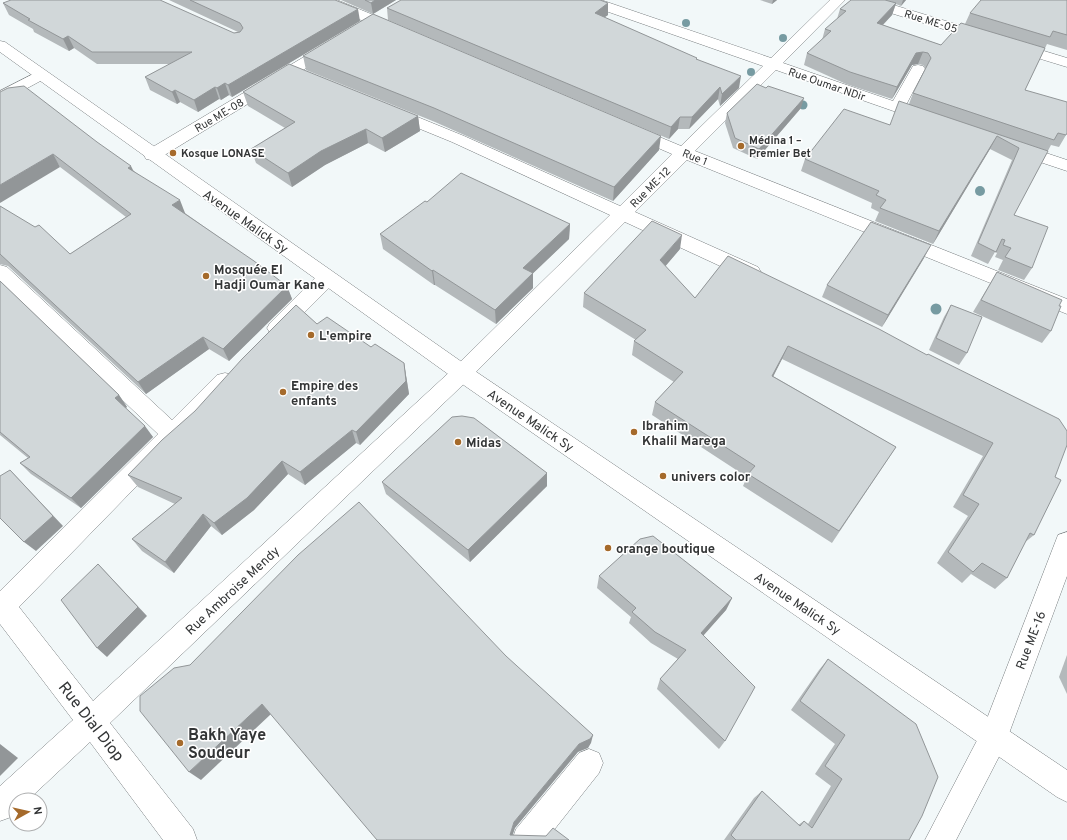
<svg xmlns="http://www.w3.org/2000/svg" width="1067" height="840" font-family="Overpass,sans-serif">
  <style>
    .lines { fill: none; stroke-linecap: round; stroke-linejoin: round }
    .minor-casing { stroke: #797e80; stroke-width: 1 }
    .major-casing { stroke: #797e80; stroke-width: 1 }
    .minor { fill: #fff; fill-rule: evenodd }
    .major { fill: #fff; fill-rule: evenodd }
    .tree { fill: #779ba2 }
    .wall { fill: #b4b9bb }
    .shaded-wall { fill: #929698 }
    .building { fill: #d1d7d9; stroke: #929698 }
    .poi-dot { fill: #a56a2b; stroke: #fff; stroke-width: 1.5 }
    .labels { text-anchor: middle; stroke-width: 3; stroke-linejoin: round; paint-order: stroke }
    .far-street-label { font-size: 11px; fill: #333536; stroke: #fff }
    .far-poi-label { font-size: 11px; font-weight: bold; fill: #333536; stroke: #fff; text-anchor: start }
    .street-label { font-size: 13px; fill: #333536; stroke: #fff }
    .poi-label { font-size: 13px; font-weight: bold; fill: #333536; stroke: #fff; text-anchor: start }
    .near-street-label { font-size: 16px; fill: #333536; stroke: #fff }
    .near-poi-label { font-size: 16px; font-weight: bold; fill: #333536; stroke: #fff; text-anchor: start }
  </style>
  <rect width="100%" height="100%" fill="#f2f8f9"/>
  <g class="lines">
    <defs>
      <g id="minor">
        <polygon points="318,0 337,0 400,26 402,29 400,32 395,33 390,32 320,3"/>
        <polygon points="581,0 601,0 771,58 830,0 845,0 783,63 893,101 913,66 918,65 923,66 925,69 906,105 931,114 933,117 931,120 925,122 776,70 695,151 1067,299 1067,314 687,160 635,212 758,267 761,272 758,277 751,279 744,277 625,222 469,379 110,723 193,829 197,840 163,840 90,742 28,800 16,800 16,811 11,817 0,821 0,786 73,720 0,624 0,591 158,434 0,283 0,265 7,267 172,420 217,375 225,373 233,375 236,381 233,387 19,607 93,701 455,367 610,215 452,142 386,115 384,112 386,109 392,107 398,109 464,136 620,206 672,154 626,134 624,131 626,128 632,126 638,128 681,146 763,66 583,3"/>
        <polygon points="856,0 877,0 1067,58 1067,67 858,3"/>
        <polygon points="329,44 334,45 336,48 334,51 158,159 152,160 146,159 144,155 146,151 324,45"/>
        <polygon points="41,70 46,72 49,75 46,78 5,100 0,102 0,91"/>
        <polygon points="1016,143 1067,160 1067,171 1010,152 1008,148 1010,144"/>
        <polygon points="327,271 334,273 337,278 334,283 284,333 277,335 270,333 267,328 270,323 320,273"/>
        <polygon points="1067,532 1067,576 1004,747 956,840 925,840 983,729 1058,535"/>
        <polygon points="589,749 599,753 603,763 599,773 546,840 512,840 516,829 579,753"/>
      </g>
      <polygon id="major" points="0,41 5,42 469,367 1067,770 1067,802 1057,797 455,379 0,52"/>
    </defs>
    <!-- minor casing -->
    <use href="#minor" class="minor-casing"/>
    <!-- major casing -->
    <use href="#major" class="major-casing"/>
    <!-- minor -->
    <use href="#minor" class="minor"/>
    <!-- major -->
    <use href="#major" class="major"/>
  </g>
  <!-- trees -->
  <g class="tree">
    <circle cx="686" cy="23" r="4"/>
    <circle cx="783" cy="38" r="4"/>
    <circle cx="751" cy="72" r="4"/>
    <circle cx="803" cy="105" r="4.5"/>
    <circle cx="980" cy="191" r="5"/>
    <circle cx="936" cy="309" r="5.5"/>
  </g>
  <!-- wall -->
  <g class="wall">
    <polygon points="169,0 335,0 360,21 232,97 229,95 221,100 219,99 198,112 180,102 177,104 150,90 145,77 170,64 97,64 74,48 69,51 34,32 33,29 9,15 3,3 234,33 238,32"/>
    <polygon points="341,0 396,0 373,14"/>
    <polygon points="760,0 777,0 772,4"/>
    <polygon points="851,0 906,0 901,6 896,4 892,15 883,25 941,45 965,24 970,13 1067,0 1067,50 1047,44 1025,90 1066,135 1059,147 1051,145 1014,215 1032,268 1024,280 998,270 1003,260 995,257 997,253 995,252 988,264 971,256 1012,160 990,149 933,244 875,221 879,212 871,208 872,203 801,171 805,159 890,125 909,104 913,93 926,69 923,65 918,64 912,65 892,99 846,84 804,65 807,53 822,40 825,29 837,19 840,9"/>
    <polygon points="608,3 608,15 604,17 697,59 739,88 720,106 718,99 689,129 678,129 669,139 388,20 387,8"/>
    <polygon points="303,56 659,150 613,201 435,122 306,70"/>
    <polygon points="8,88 134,171 185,213 287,286 292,299 229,361 209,349 146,394 8,266 0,264 0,206 70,254 126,217 60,167"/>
    <polygon points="243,92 418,116 420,131 385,152 368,143 325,165 292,187 256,163 251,149 285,128 248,106"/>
    <polygon points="801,108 757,159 733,148 725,123 727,113"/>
    <polygon points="427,202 570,224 569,239 533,273 533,288 496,324 435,285 434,285 383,249 380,234"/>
    <polygon points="680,249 665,266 695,298 728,256 1055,477 1034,535 1024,543 1007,578 995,589 971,574 962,583 937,563 968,516 953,507 983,456 782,359 773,376 896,447 832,543 743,486 747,477 652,415 655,402 674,382 632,355 634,341 636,340 583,307 584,293"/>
    <polygon points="924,258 882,327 822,297 827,285"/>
    <polygon points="997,272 1051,331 1042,343 973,312"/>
    <polygon points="0,281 119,395 127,407 125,408 153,437 81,508 31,474 20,463 28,458 0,435"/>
    <polygon points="951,305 967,353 959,365 929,350 944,317"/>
    <polygon points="317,324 371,347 404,363 409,394 360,445 356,443 305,485 288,474 254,510 222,535 211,526 174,573 142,551 132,539 175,504 138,487 128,475"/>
    <polygon points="382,482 547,486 470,562 386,494"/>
    <polygon points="599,576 732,598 726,610 703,635 725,741 719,749 657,689 660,679 678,659 651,643 629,623 631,617 597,588"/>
    <polygon points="1067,655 1067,694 1059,677"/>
    <polygon points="828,659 909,840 724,840 754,798 762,791 798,825 804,821 808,824 831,786 815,774 835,744 791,710 819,670"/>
  </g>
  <!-- shaded-wall -->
  <g class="shaded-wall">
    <polygon points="375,0 396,0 373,14 371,3"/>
    <polygon points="773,0 777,0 772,4"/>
    <polygon points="903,0 906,0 901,6"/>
    <polygon points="608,3 608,15 594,25 595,13"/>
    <polygon points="896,3 892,15 873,35 877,23"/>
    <polygon points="358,9 360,21 232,97 228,85"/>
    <polygon points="68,36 74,48 69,51 63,39"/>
    <polygon points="923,52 918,64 912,65 892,99 897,87 916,53"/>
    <polygon points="741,76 739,88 720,106 722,94"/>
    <polygon points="225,83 229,95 221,100 217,88"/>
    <polygon points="215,87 219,99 198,112 194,100"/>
    <polygon points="720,87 718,99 689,129 692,117"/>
    <polygon points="175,90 180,102 177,104 172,92"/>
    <polygon points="804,98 801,108 757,159 759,149"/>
    <polygon points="418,116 420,131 385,152 382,138"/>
    <polygon points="680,117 678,129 669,139 671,127"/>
    <polygon points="366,129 368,143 325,165 292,187 288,173 321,151"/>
    <polygon points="661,136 659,150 613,201 614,187"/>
    <polygon points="997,136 990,149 933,244 939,231"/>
    <polygon points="53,154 60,167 0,203 0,185"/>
    <polygon points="131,166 137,178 128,168"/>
    <polygon points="180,200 185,213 178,217 172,205"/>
    <polygon points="570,224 569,239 524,282 523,268"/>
    <polygon points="682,235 680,249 658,275 660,260"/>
    <polygon points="931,245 924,258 882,327 888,315"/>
    <polygon points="433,270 435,285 434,285 432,271"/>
    <polygon points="533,273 533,288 496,324 495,310"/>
    <polygon points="287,286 292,299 229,361 223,349"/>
    <polygon points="203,337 209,349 146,394 138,382"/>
    <polygon points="788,346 782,359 767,389 772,376"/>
    <polygon points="404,363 409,394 360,445 356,432"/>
    <polygon points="119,395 127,407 123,410 115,398"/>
    <polygon points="145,426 153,437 81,508 71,498"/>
    <polygon points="352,430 356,443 305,485 300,472"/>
    <polygon points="282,461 288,474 254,510 222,535 214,523"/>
    <polygon points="10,470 63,526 36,551 24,542"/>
    <polygon points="547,473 547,486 470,562 468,550"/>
    <polygon points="203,514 211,526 174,573 165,562"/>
    <polygon points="98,564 147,616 107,657 97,648"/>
    <polygon points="732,598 726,610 696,644 701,633"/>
    <polygon points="262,704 271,714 201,780 189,772"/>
    <polygon points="593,735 591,743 588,748 578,752 515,828 511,840 510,835 514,822 579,744"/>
    <polygon points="0,744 18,758 0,776"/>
  </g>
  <!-- building -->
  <g class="building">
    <polygon points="11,0 160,0 234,33 240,32 243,28 240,23 190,0 335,0 358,9 228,85 225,83 217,88 215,87 194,100 175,90 172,92 145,77 192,52 92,52 68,36 63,39 28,20 30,19 3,3"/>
    <polygon points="365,0 375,0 371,3"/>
    <polygon points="401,0 600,0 608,3 595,13 697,58 696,59 741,76 722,94 720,87 692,117 680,117 671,127 387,8"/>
    <polygon points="851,0 885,0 896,3 877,23 941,45 961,23 1045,48 1025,90 1067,102 1067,133 1066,135 1058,133 1054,140 913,93 931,58 928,53 923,52 916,53 897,87 850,72 807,53 831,31 825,29 846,11 840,9"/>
    <polygon points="981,0 1067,0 1067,35 1053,31 1050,37 970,13"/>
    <polygon points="373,14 661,136 614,187 434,108 303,56"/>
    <polygon points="289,64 418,116 382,138 366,129 321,151 288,173 251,149 295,122 243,92"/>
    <polygon points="757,84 766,88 768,86 804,98 759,149 735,138 727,113"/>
    <polygon points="24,86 97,142 131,166 128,168 180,200 172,205 254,261 287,286 223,349 203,337 138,382 0,254 0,206 35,227 39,225 70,254 131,214 53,154 0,185 0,92 8,88"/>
    <polygon points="899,101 1048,151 1014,215 1048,227 1032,268 1005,257 1011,248 1003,245 1005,240 1002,239 996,252 978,243 1019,148 997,136 939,231 880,208 886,200 876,195 879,191 805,159 844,109 890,125"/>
    <polygon points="461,173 570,224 523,268 533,273 495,310 433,270 432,271 380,234 425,201 427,202"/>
    <polygon points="652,221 682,235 660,260 695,298 728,256 879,329 927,355 928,354 1059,419 1067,431 1067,445 1055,477 1061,480 1034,535 1030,533 1007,578 982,563 973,572 948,552 979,504 963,495 993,443 788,346 772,376 896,447 839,531 748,474 755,466 655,402 683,372 634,341 646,330 584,293"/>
    <polygon points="871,222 931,245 888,315 827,285"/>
    <polygon points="997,272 1062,300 1059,306 1061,306 1051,331 981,300"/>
    <polygon points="0,281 119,395 115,398 145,426 71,498 20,463 30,457 0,432"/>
    <polygon points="296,305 317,324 327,317 371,347 375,344 404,363 406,381 356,432 352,430 300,472 282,461 247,498 214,523 203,514 165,562 132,539 182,498 128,475 162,440 195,411 242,359"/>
    <polygon points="951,305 982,317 967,353 936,338"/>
    <polygon points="462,416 474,418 547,473 468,550 382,482 452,417"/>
    <polygon points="10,470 53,516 24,542 0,518 0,476"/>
    <polygon points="359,502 506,656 593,735 590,739 579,744 514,822 510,835 546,836 553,828 569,840 377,840 262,704 189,772 140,711 140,696 174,668 190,665 298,555"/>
    <polygon points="653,536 732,598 701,633 755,687 725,741 660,679 686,650 655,632 632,612 636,608 599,576 640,539"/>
    <polygon points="98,564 138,607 97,648 61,600"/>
    <polygon points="828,659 916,724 938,777 922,816 909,840 736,840 731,835 762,791 800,826 804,821 812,828 842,779 825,766 845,735 800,701"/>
  </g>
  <!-- markers -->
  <g class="poi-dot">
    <circle cx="741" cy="146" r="4"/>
    <circle cx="173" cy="153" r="4"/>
    <circle cx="206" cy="276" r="4"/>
    <circle cx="311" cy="335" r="4"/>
    <circle cx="283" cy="392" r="4"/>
    <circle cx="634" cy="432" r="4"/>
    <circle cx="458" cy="442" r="4"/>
    <circle cx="663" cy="476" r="4"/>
    <circle cx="608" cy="548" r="4"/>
    <circle cx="180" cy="743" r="4"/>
  </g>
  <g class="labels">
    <!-- far-street labels -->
    <g class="far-street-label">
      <text transform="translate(931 21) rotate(17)" y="4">Rue ME-05</text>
      <text transform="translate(827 84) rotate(19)" y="4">Rue Oumar NDir</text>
      <text transform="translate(219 115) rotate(-31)" y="4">Rue ME-08</text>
      <text transform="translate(695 157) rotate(22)" y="4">Rue 1</text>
      <text transform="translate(650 187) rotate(-45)" y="4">Rue ME-12</text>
    </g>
    <!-- far-poi labels -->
    <g class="far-poi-label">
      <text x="749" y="144">Médina 1 –<tspan x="749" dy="13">Premier Bet</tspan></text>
      <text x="181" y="157">Kosque LONASE</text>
    </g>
    <!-- street labels -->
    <g class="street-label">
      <text transform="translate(246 221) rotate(35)" y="5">Avenue Malick Sy</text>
      <text transform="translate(531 420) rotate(34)" y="5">Avenue Malick Sy</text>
      <text transform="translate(232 590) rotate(-43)" y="5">Rue Ambroise Mendy</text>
      <text transform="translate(798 603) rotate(34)" y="5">Avenue Malick Sy</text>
      <text transform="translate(1030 640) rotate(-69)" y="5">Rue ME-16</text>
    </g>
    <!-- poi labels -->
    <g class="poi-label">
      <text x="214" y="274">Mosquée El<tspan x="214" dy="15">Hadji Oumar Kane</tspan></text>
      <text x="319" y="340">L'empire</text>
      <text x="291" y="390">Empire des<tspan x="291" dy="15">enfants</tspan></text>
      <text x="642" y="430">Ibrahim<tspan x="642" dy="15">Khalil Marega</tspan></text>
      <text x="466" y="447">Midas</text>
      <text x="671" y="481">univers color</text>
      <text x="616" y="553">orange boutique</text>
    </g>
    <!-- near-street labels -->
    <g class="near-street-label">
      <text transform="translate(92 721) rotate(52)" y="6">Rue Dial Diop</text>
    </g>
    <!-- near-poi labels -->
    <g class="near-poi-label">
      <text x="188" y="740">Bakh Yaye<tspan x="188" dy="18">Soudeur</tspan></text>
    </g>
  </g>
  <!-- north arrow -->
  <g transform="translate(28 812) rotate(82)"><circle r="19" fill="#ffffff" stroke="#adaeaf"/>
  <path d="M0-3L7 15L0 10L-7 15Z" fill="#a56a2b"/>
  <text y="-6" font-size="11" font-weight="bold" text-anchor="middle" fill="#333536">N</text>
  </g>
</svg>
